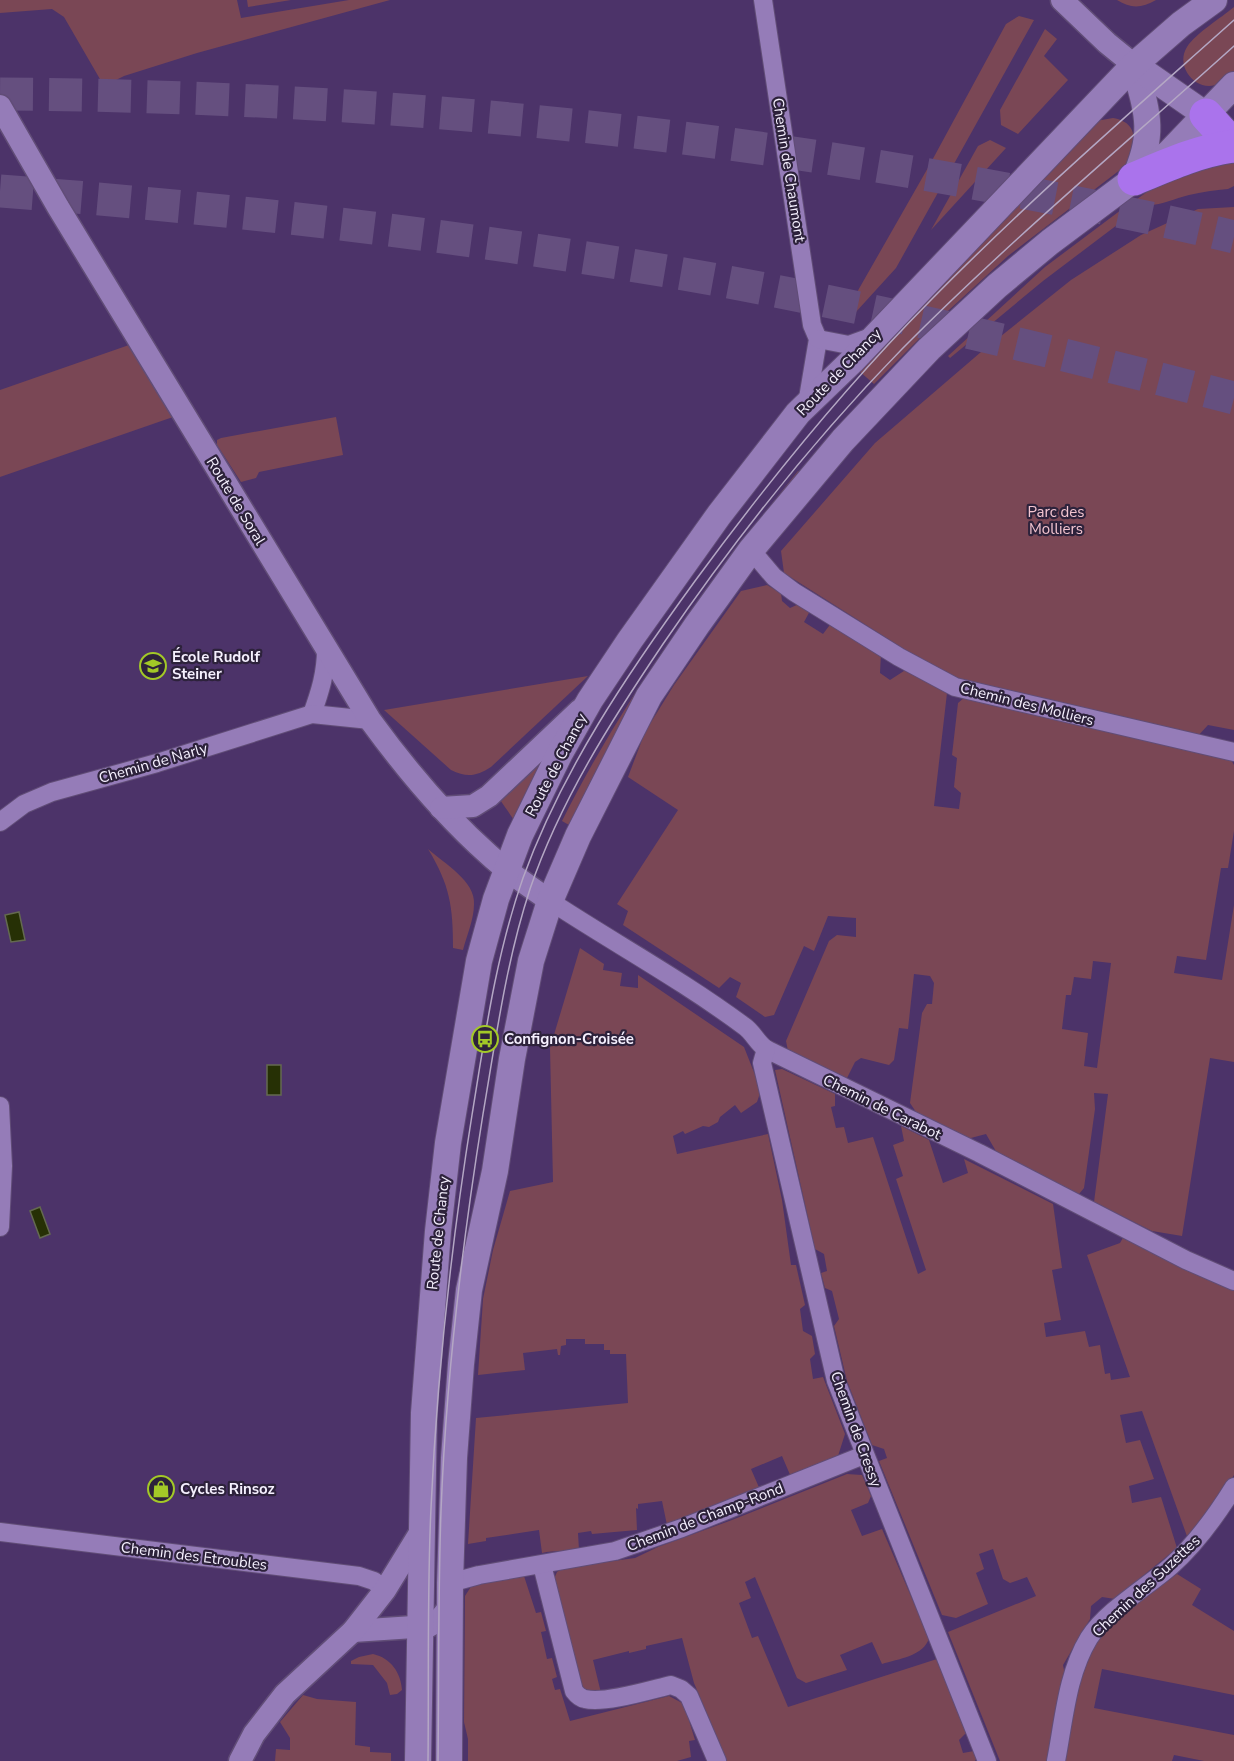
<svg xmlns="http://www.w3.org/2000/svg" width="1234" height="1761" font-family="'Nunito Sans',sans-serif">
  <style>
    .green { fill: #7a4755; fill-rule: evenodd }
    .water { fill: #263005; stroke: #646a50; stroke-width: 1.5 }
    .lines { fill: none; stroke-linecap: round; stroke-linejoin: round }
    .motorway-tunnel { stroke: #654f7f; stroke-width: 33; stroke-dasharray: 33 16; stroke-linecap: butt }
    .minor-casing { stroke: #614d77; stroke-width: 20 }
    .tertiary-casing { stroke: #614d77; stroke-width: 25 }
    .secondary-casing { stroke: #614d77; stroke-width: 28 }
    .motorway-casing { stroke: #614d77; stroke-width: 35 }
    .minor { stroke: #957cb8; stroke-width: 18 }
    .tertiary { stroke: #957cb8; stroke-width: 22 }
    .secondary { stroke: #957cb8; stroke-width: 26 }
    .motorway { stroke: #aa73ec; stroke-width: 33 }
    .tram { stroke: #b4a7c4; stroke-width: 1.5 }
    .labels { text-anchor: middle; stroke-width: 4.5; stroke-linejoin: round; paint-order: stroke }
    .street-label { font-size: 15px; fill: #f5f0fe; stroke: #2d223b }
    .park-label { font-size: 15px; fill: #f4c5d0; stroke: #2d223b }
    .poi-label { font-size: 15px; font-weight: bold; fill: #f5f0fe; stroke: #2d223b; text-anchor: start }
  </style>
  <rect width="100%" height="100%" fill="#4c3369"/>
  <!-- green -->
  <g class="green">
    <polygon points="0,0 237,0 241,18 349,0 390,0 197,53 124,76 104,86 64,17 52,9 0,13"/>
    <polygon points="247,0 291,0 248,7"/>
    <path d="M1117 0H1156C1142 8 1131 9 1117 0Z"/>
    <path d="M1234 7V71C1230 75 1225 81 1220 83 1198 95 1174 67 1187 47 1196 33 1221 18 1234 7Z"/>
    <polygon points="1019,16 1034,20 896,268 855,313 852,313 848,308 929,166 1006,24"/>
    <polygon points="1045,29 1057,39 1044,56 1068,80 1018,134 1001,125 1000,110"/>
    <path d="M1113 118C1140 123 1135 143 1129 163L1008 256 937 321 874 384 859 371 1096 121Z"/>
    <polygon points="990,140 1006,148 931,230 978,146"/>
    <path d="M1234 162V186L1228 189C1215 190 1202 192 1189 195 1169 200 1154 210 1133 202L1183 166Z"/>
    <polygon points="1234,207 1234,730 1208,725 1197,737 970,684 929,665 784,573 781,551 875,443 981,352 1071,280 1141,235 1198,209"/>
    <polygon points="1121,210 1124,215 1121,222 1043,281 950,358 948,356 1045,267"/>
    <polygon points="129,345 173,417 0,477 0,390"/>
    <polygon points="336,417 343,455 259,472 256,478 241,482 217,445 217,440 221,438"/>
    <path d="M798 471 804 476 616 737 569 825 562 821C625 695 710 581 798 471Z"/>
    <path d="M767 585 781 593 782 601 790 608 799 604 810 611 804 622 823 634 832 622 881 653 880 673 890 680 907 669 947 693 934 806 959 809 961 793 954 787 957 758 952 755 958 703 965 697 1230 758 1234 765V831L1228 868H1221L1206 960 1177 956 1174 973 1222 980 1234 905V1062L1210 1058 1182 1236 1152 1231 1094 1202 1108 1094 1094 1093 1095 1109 1084 1188 1079 1194 997 1153 986 1134 967 1139 920 1118 910 1103 922 1013 927 1004H932L934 983 930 976 914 974 908 1029 899 1028 894 1060 889 1065 861 1058 855 1062 846 1080 788 1051 786 1041 829 941 837 935 856 937V918L828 916 814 951 804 946 774 1015 765 1017 736 997 741 983 730 977 719 988 623 925 628 911 617 904 678 810 628 777 645 732 674 685 741 591ZM1093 961 1111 963 1097 1068 1084 1066 1088 1033 1062 1029 1066 995H1071L1074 977 1091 979Z"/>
    <path d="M588 676 491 767C477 776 467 778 451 770L384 710Z"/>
    <polygon points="547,752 516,823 498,797"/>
    <path d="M428 849C444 863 476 882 474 904 474 919 467 935 463 950L453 948C453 907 450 885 428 849Z"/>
    <path d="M580 948 604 964 603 970 622 973 620 986 638 988V975L744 1047 761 1090 757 1102 741 1113 735 1105 720 1117 718 1122 709 1127 703 1126 685 1134 683 1131 673 1136 677 1154 768 1134 782 1200 791 1265H796L805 1305 800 1309 803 1331 812 1336 815 1354 810 1359 813 1379 823 1377 845 1434 837 1459 791 1477 782 1456 751 1469 761 1492 667 1525 662 1501 638 1504V1509L636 1508 637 1530 592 1534 591 1531 578 1533 579 1550C566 1552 555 1550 542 1553L539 1530 486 1538V1541L468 1544 476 1418 628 1403 626 1354H610V1350H604V1344H585V1339H566V1345L561 1346 560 1355H558L557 1349 523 1353 525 1370 478 1375 483 1299 493 1250 510 1191 553 1182 550 1048Z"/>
    <polygon points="782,1069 835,1094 835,1106 831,1107 836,1128 844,1127 848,1143 873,1137 918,1274 926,1270 896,1179 903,1176 893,1145 904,1141 901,1126 929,1140 943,1183 968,1173 964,1159 1053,1204 1062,1268 1052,1270 1061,1320 1044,1323 1046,1337 1085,1331 1089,1347 1100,1345 1105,1374 1110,1373 1111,1380 1130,1377 1087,1255 1120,1243 1124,1236 1234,1291 1234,1475 1223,1494 1188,1539 1142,1411 1120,1415 1126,1443 1140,1440 1154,1479 1129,1486 1132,1503 1161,1497 1177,1548 1123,1592 1124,1596 1115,1599 1102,1597 1091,1606 1090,1619 1063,1665 1066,1680 1049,1761 1000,1761 948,1632 1036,1596 1027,1577 1010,1583 1003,1579 993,1549 979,1554 984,1569 976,1573 988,1604 956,1618 942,1615 879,1461 887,1458 884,1449 872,1445 847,1381 834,1326 839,1319 832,1291 825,1288 821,1273 827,1271 824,1254 815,1249 775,1070"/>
    <path d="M847 1474 862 1475 871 1496 868 1503 851 1510 862 1536 882 1529 929 1638C924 1656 898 1659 882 1664L872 1642 840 1655 847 1670 806 1683 797 1678 755 1577 745 1582 751 1598 739 1603 752 1638 758 1636 788 1707 937 1659 967 1732 959 1740 963 1753 974 1751 977 1757 975 1761H727L694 1683 682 1638 646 1646V1649L629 1653V1651L593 1660 601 1693 585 1691 580 1686 553 1581 557 1572 563 1568 635 1558 658 1547 732 1520Z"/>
    <path d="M1177 1574 1201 1589 1192 1605 1234 1631V1695L1102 1669 1094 1708 1234 1735V1761H1204L1174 1755 1172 1761H1063C1070 1726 1072 1686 1088 1654 1105 1621 1148 1595 1177 1574Z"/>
    <polygon points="524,1576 536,1613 541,1612 546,1631 541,1632 547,1659 552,1658 557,1677 552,1679 555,1690 560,1689 570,1721 669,1696 684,1704 695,1740 689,1741 691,1757 677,1761 468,1761 468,1739 464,1722 465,1596 472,1585"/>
    <path d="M373 1654C391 1658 401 1673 402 1690L397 1694 390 1695 387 1683 373 1665 351 1664V1661L359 1657Z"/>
    <polygon points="303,1695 317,1699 356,1702 355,1745 370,1747 370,1752 391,1753 391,1761 275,1761 276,1749 290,1750 290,1738 280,1722"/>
  </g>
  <!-- water -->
  <g class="water">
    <polygon points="19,912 25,940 11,942 5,915"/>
    <rect x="267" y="1065" width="14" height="30"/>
    <polygon points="40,1207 50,1234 40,1238 30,1211"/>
  </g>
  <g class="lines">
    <!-- motorway-tunnel -->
    <g class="motorway-tunnel">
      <path d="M0 94C334 96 668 125 995 187 1075 202 1155 218 1234 237"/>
      <path d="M0 191C239 209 476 237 712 279 888 311 1061 353 1234 398"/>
    </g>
    <defs>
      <g id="minor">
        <polyline points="763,0 812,325 818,339 807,404"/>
        <polyline points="818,339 849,345 871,337"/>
        <polyline points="751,550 774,577 794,592 899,657 955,687 1234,752"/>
        <path d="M312 714C320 692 326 673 326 649"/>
        <polyline points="0,822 24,804 52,792 157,763 312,714 370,720"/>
        <path d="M550 901C614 943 682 980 744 1026 753 1032 757 1043 766 1049L979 1153 1186 1260 1234 1281"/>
        <polyline points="766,1049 762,1063 836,1381 987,1761"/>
        <polyline points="0,1106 3,1166 0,1227"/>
        <polyline points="0,1532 359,1576 374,1581 385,1590"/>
        <path d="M542 1565 574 1691C577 1695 580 1698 585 1699 604 1704 650 1690 671 1685L681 1689 689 1696 717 1761"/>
        <polyline points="450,1583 479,1575 615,1551 682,1528 864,1455"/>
        <path d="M1056 1761C1064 1720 1067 1674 1089 1638 1106 1611 1147 1587 1171 1566 1197 1543 1216 1516 1234 1487"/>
      </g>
      <g id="tertiary">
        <polyline points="1062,0 1107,43 1134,65"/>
        <path d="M0 106 58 207 370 720C405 768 443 814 488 854 507 872 529 886 550 901"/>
        <polyline points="441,808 473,806 489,796 580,710"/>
        <polyline points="353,1631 429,1626 440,1619 451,1605"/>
        <polyline points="240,1761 254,1734 285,1694 353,1631 385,1590 420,1533"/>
      </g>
      <g id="secondary">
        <path d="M1134 65C1147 111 1156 133 1134 179"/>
        <polyline points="1134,65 1206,115"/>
        <polyline points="418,1761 424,1413 438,1231 448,1143 479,961 496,899 520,835 560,753 590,700 630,640 719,515 798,413 852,361 1134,65 1181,24 1214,0"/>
        <polyline points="449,1761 450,1583 454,1458 461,1364 469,1290 495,1171 512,1059 531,961 550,901 578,836 649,696 697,625 751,550 843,440 929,349 997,286 1050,242 1169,153 1234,85"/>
      </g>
      <g id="motorway">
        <polyline points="1206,115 1234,146"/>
        <path d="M1134 179C1167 165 1198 151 1233 146"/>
      </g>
    </defs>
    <!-- minor casing -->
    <use href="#minor" class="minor-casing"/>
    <!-- tertiary casing -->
    <use href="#tertiary" class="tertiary-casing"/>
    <!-- secondary casing -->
    <use href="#secondary" class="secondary-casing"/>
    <!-- motorway casing -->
    <use href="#motorway" class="motorway-casing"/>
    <!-- minor -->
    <use href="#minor" class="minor"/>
    <!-- tertiary -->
    <use href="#tertiary" class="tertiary"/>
    <!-- secondary -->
    <use href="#secondary" class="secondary"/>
    <!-- motorway -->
    <use href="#motorway" class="motorway"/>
    <!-- tram -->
    <g class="tram">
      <path d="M428 1761C429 1677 427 1592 431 1508 437 1376 451 1246 472 1115 485 1035 496 955 523 878 562 770 628 673 695 581 767 483 844 388 929 302 1026 203 1131 112 1234 20"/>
      <path d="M438 1761C439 1678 438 1594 441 1511 446 1378 462 1245 483 1114 496 1038 506 962 530 889 560 801 611 721 663 644 735 539 813 440 902 349 1007 243 1123 146 1234 46"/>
    </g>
  </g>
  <!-- icons -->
  <defs>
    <symbol id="school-ring" viewBox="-11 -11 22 22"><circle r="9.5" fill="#2d223b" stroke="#a3c927" stroke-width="1.5"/><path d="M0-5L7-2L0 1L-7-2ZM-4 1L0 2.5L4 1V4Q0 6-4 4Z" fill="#a3c927"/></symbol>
    <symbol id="bus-ring" viewBox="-11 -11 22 22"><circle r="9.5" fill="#2d223b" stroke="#a3c927" stroke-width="1.5"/><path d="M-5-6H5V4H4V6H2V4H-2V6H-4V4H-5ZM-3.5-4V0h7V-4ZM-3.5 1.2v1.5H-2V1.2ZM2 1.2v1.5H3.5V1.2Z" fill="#a3c927"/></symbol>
    <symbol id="shop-ring" viewBox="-11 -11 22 22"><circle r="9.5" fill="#2d223b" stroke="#a3c927" stroke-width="1.5"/><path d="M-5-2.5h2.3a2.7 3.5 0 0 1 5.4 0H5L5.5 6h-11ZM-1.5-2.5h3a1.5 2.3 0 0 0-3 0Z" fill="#a3c927"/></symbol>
  </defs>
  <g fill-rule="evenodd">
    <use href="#school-ring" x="138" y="651" width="30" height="30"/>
    <use href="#bus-ring" x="470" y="1024" width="30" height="30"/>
    <use href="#shop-ring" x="146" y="1474" width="30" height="30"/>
  </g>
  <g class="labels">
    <!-- street labels -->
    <g class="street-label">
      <text transform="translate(789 170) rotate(81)" y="5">Chemin de Chaumont</text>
      <text transform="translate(839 372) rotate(-46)" y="5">Route de Chancy</text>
      <text transform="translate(236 501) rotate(59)" y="5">Route de Soral</text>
      <text transform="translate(1027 704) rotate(14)" y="5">Chemin des Molliers</text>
      <text transform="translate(153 763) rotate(-16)" y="5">Chemin de Narly</text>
      <text transform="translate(556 765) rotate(-62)" y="5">Route de Chancy</text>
      <text transform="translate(882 1107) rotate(26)" y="5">Chemin de Carabot</text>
      <text transform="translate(438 1233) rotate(-84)" y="5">Route de Chancy</text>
      <text transform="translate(856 1429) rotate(70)" y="5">Chemin de Cressy</text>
      <text transform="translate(705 1517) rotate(-21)" y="5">Chemin de Champ-Rond</text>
      <text transform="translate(194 1556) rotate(7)" y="5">Chemin des Etroubles</text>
      <text transform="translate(1146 1586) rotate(-43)" y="5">Chemin des Suzettes</text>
    </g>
    <!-- park labels -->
    <g class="park-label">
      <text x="1056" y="517">Parc des<tspan x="1056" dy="17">Molliers</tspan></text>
    </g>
    <!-- poi labels -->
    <g class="poi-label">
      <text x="172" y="662">École Rudolf<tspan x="172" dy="17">Steiner</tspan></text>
      <text x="504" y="1044">Confignon-Croisée</text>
      <text x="180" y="1494">Cycles Rinsoz</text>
    </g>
  </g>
</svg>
